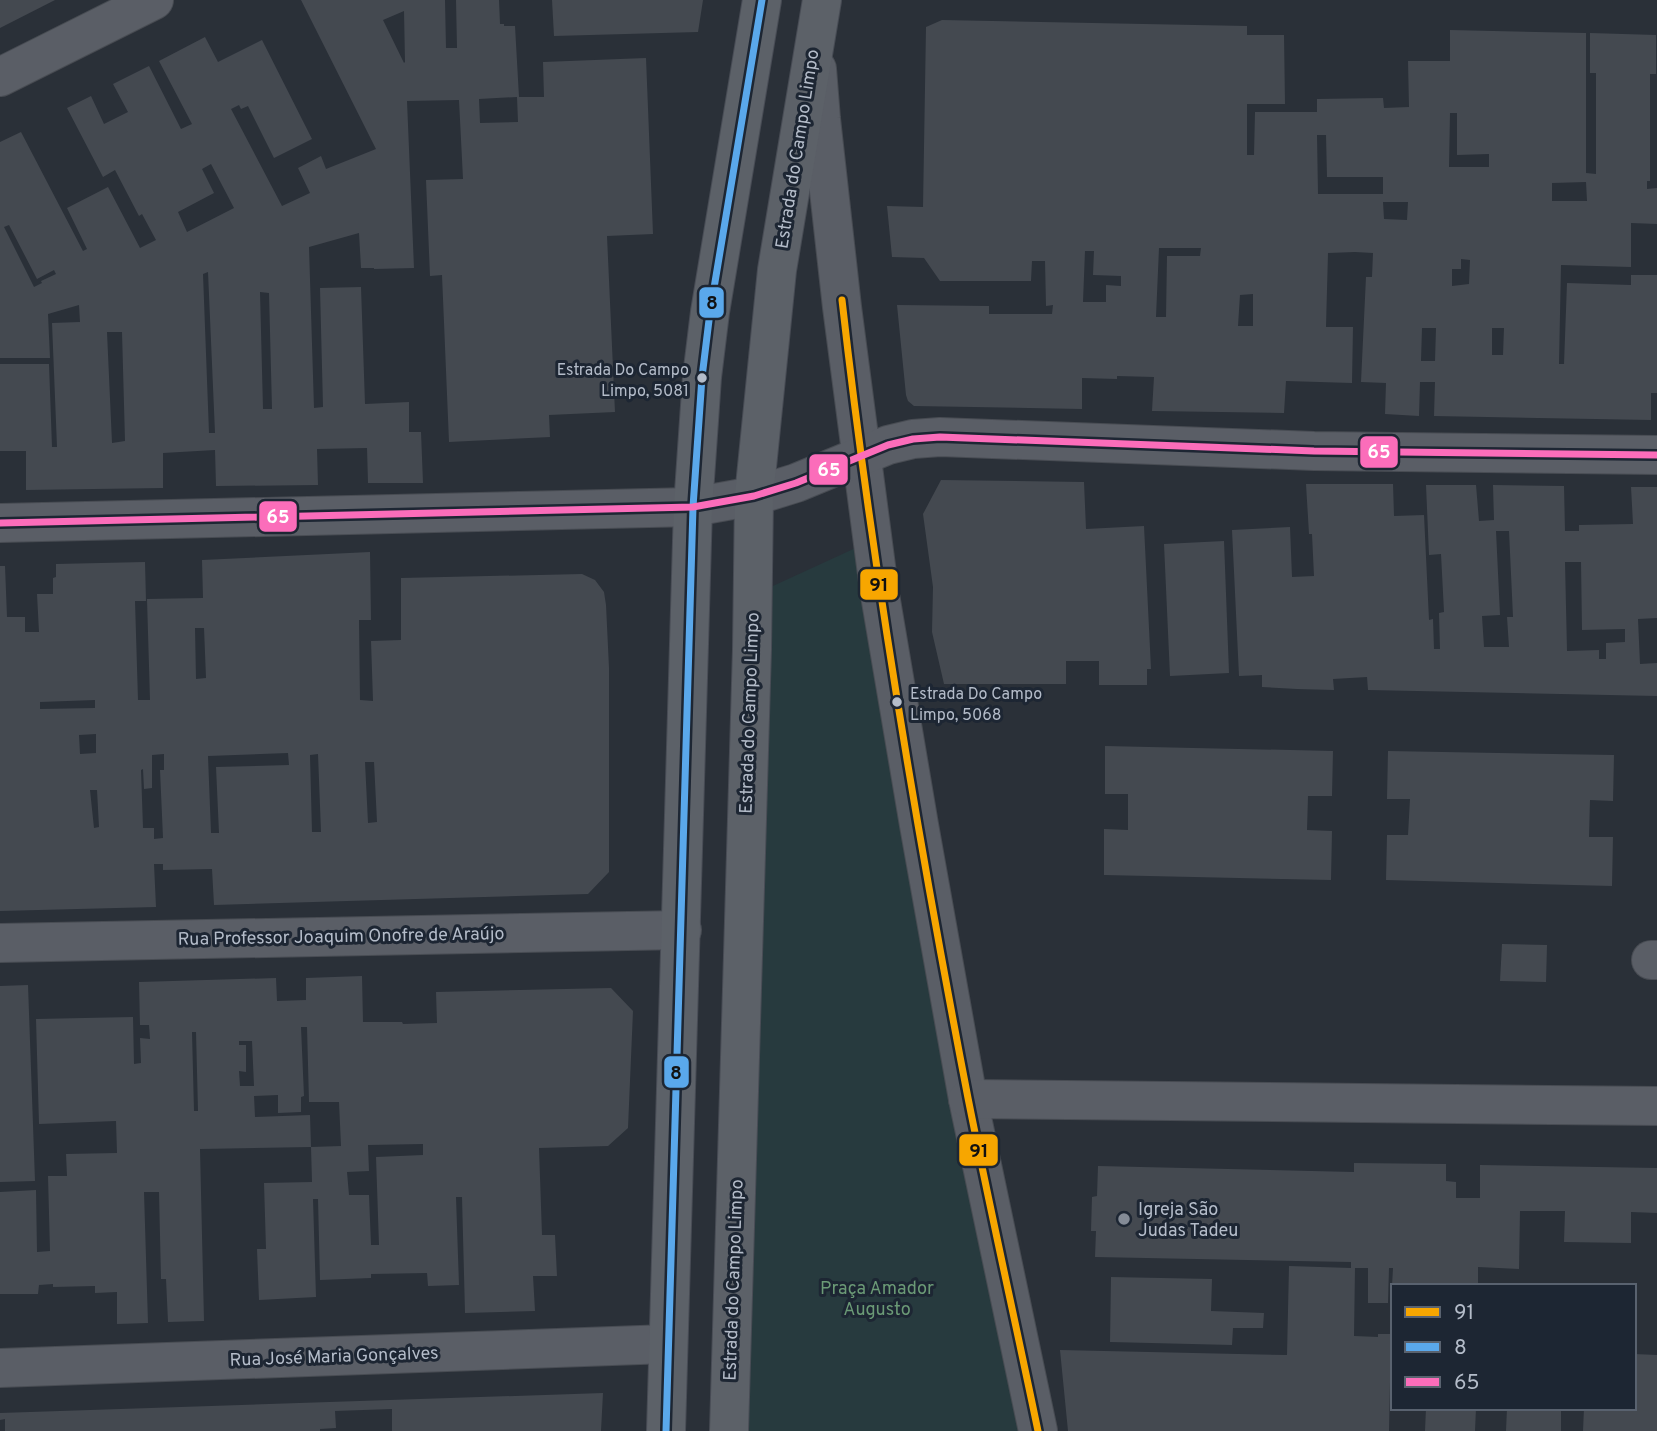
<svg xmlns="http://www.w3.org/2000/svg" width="1657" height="1431" font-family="Overpass,sans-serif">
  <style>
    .green { fill: #273a3e }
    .building { fill: #444950; fill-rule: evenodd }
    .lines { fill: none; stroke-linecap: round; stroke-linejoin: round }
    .minor-casing { stroke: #484c53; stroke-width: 40 }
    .tertiary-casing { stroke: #484c53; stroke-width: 40 }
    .primary-casing { stroke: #484c55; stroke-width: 40 }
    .minor { stroke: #5a5e66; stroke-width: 38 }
    .tertiary { stroke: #5a5e66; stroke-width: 38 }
    .primary { stroke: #5c6168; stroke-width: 38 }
    .bus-1-casing { stroke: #1d2633; stroke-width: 12 }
    .bus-2-casing { stroke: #1d2633; stroke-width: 12 }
    .bus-3-casing { stroke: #1d2633; stroke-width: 12 }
    .bus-1 { stroke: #f7a600; stroke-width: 7 }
    .bus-2 { stroke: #5aa8eb; stroke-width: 7 }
    .bus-3 { stroke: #fb6dba; stroke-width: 7 }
    .bus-dot { fill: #b4bcc9; stroke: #1d2633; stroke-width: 2.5 }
    .poi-dot { fill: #848b96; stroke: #1d2633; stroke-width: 2.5 }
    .labels { text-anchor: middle; stroke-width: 6; stroke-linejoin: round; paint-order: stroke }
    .bus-label { font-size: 16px; fill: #b4bcc9; stroke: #1d2633; text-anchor: end }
    .street-label { font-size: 18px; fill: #b4bcc9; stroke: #1d2633 }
    .poi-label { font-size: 18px; fill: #b4bcc9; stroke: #1d2633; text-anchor: start }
    .park-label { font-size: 18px; fill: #6b9a76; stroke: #1d2633 }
    .line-badge { stroke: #1d2633; stroke-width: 2.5 }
    .badge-label { font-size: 19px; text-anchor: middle; font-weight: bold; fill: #fff }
    .pale-badge-label { font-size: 19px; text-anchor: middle; font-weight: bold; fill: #111 }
  </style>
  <rect width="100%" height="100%" fill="#2a3038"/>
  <!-- green -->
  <polygon class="green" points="873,540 1029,1431 744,1431 753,595"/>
  <!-- building -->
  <g class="building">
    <polygon points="0,0 55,0 0,28"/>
    <path d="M301 0H445L446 48H457L456 0H499L500 24H504V26H515L519 97H544L543 62 646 58 653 234 607 236 615 412 549 415 550 437 449 442 442 275 430 276 426 180 463 179 459 100 407 101 414 268 374 269V268H361L359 233 309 247 314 408 323 407 320 288 361 287 365 404 409 402V432H421L423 483H368L367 448 317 449 318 485 216 486 215 450 163 453V488L26 490V451H0V364H49L52 447H57L52 323 80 322 79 305 48 314 50 358H0V142L21 132 83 251 87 249 67 208 108 187 140 248 156 240 142 214 139 216 115 170 103 177 67 108 91 96 104 124 128 112 113 84 149 66 181 129 192 124 159 61 205 37 218 62 262 40 312 139 274 158 248 106 241 109 239 105 231 109 282 206 310 193 298 168 321 156 326 169 376 149ZM404 11 405 62 404 63 383 20ZM517 97 518 122 480 123 479 99ZM211 164 234 208 187 232 178 212 214 193 202 169ZM9 225 37 279 54 270 56 274 41 281 42 283 34 287 4 227ZM208 272 215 433H209L203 274ZM260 292 269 293 272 409H263ZM107 332H122L125 441 112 443Z"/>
    <polygon points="552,0 703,0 698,32 554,36"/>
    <path d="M942 20 1247 26V35H1284L1285 104H1247V155H1254L1255 112H1317V99L1383 98 1384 108 1409 107 1408 61H1450V30L1586 33V173L1596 174V73H1590V33L1656 35V74H1650V181H1647V189L1657 188V224L1631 223V267L1561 265 1559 364H1564L1567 283 1631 285V275H1657V393H1651V420L1434 416 1435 382H1420L1419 416 1385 414 1386 383 1361 382 1366 277H1372L1373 253 1355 252 1328 253 1326 327H1353L1352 383 1286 381 1284 413 1152 411 1154 377 1117 376V379L1082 378V409L914 406 908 401 906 395 897 305 989 306V314H1052L1053 305 1046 306 1045 261H1032L1031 281H940L924 258 892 257 887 206 923 207 926 27ZM1450 113H1457V155L1489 154V167H1449ZM1317 135H1326L1327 177H1383V194H1318ZM1586 182 1587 201H1552V183ZM1383 202H1408L1407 220 1384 219ZM1159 248H1201L1200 256H1167L1166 317H1156ZM1085 251H1094L1093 275 1121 276V286L1106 285V302H1083ZM1461 259 1470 260 1469 284 1452 286V269H1461ZM1253 294V326H1238L1240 295ZM1422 328H1436L1435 361H1421ZM1492 328H1504L1503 355H1492Z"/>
    <polygon points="941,480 1084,482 1086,529 1144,526 1151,669 1147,669 1147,685 1099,685 1099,661 1066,661 1066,684 944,684 932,632 933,587 923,514"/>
    <path d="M1306 484H1393L1394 516 1424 515 1429 620 1433 619 1434 649H1440L1439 613 1444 612 1441 554 1429 555 1426 485H1476L1479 521 1494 520 1493 485 1564 486 1565 531H1579V525L1633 524 1631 487H1657V618L1638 619 1640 664 1657 663V696L1368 690 1367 677 1333 679 1334 690 1297 689 1262 687V675L1239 676 1232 530 1290 527 1292 577 1314 576 1312 534H1309ZM1496 531H1509L1513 617H1507L1509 647H1484L1482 616 1500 615ZM1565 562H1581L1582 630 1625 629V642L1606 643V659H1599V650L1567 651Z"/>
    <polygon points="1224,541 1229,673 1170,676 1164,544"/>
    <path d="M370 552 371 620H359L360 700 373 701 371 641 401 640V578L582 574 595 580 604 592 606 605 609 668V872L588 894 214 905 212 869 163 870V864H154L156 907 0 911V566H5L7 617H25V632H39L37 594H53V578L56 577V564L145 562 146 601H135L138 700H150L147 599 203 598 202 560ZM195 628H204L206 678 196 679ZM95 700V708L40 709V702ZM96 734V753L80 754 79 735ZM288 753 289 765 216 767 219 833H211L208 756ZM164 754V770H160L163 838 154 839V828H143L141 770 143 769 144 789 152 788V755ZM318 754 321 832H312L310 755ZM365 762H374L377 822 368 823ZM90 790H97L99 827 94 828Z"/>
    <polygon points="1105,746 1333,751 1332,796 1308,796 1307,830 1332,831 1331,880 1104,875 1104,829 1128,830 1128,794 1105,794"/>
    <polygon points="1388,751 1614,755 1613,801 1590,800 1589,837 1613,837 1612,886 1386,880 1387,835 1408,835 1410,799 1387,799"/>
    <polygon points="1502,944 1547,945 1546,982 1500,981"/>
    <path d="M362 976 363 1022H402L403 1024 437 1023 436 992 611 988 633 1011 628 1128 608 1146 539 1148 542 1235H555L557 1276H533L535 1311 465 1313 462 1197H456L459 1285 428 1286 427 1273 371 1274V1278L320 1280 318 1199H313L316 1297 259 1300 257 1249H266L264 1183 312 1182 311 1147 341 1146 339 1102H309L307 1027H301L304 1096 301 1097V1112L278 1113V1095L254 1096 255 1117 310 1115 311 1147 200 1149 204 1321 168 1322 166 1279H161L159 1192H144L148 1323 117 1324V1292L95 1293V1286L53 1287V1284L39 1285 38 1294H0V1192L36 1190 37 1252 50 1251 48 1176H67L66 1154 117 1153 116 1121 39 1124 36 1019 133 1017 134 1064 141 1063 140 1038 150 1039 149 1025H140L139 982 276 978 277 1001 306 1000V978ZM192 1032H196L198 1111H194ZM239 1041H252L254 1086H240L239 1071 246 1072V1045H239ZM423 1144V1155L376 1157 379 1245H371L369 1195H349L347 1172 369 1171 368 1145Z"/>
    <polygon points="28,985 35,1181 0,1182 0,986"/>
    <polygon points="1354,1163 1446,1164 1446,1181 1456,1182 1456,1198 1480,1198 1480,1165 1657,1168 1657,1213 1631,1212 1631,1243 1564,1242 1565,1211 1520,1211 1519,1269 1478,1267 1478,1286 1392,1286 1393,1268 1389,1268 1388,1303 1368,1303 1368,1268 1355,1268 1354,1336 1378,1337 1378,1334 1391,1334 1389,1431 1068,1431 1060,1350 1287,1355 1289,1266 1351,1268 1351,1262 1095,1257 1096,1231 1091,1231 1092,1197 1097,1196 1098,1166 1354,1172"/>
    <polygon points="1111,1277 1212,1279 1211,1311 1264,1313 1263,1328 1233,1328 1232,1345 1110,1342"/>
    <polygon points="1634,1354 1657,1355 1657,1431 1583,1431 1584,1408 1634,1408"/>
    <polygon points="603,1393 601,1431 392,1431 392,1409 335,1411 336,1428 320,1429 320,1431 5,1431 5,1419 0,1420 0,1413"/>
    <polygon points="1426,1408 1476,1408 1475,1431 1425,1431"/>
    <polygon points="1507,1408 1561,1408 1561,1431 1506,1431"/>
  </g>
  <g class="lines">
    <defs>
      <g id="minor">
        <polyline points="817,69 821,119 842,307 879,589 919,825 968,1099 1038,1431"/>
        <polyline points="0,77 154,0"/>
        <polyline points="0,523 693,507"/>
        <polyline points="0,943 682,930"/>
        <polyline points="1651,960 1657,960"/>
        <polyline points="968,1099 1657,1106"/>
        <polyline points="0,1368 668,1344"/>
      </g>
      <polyline id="tertiary" points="693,507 754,496 796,483 888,445 913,439 940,437 1314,451 1657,455"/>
      <g id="primary">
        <polyline points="666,1431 693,507 702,377 710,312 762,0"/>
        <polyline points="729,1431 752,649 754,496 777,270 822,0"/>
      </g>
    </defs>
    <!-- minor casing -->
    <use href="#minor" class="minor-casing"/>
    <!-- tertiary casing -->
    <use href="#tertiary" class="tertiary-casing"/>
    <!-- primary casing -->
    <use href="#primary" class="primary-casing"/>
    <!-- minor -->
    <use href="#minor" class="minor"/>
    <!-- tertiary -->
    <use href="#tertiary" class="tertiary"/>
    <!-- primary -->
    <use href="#primary" class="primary"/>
    <defs>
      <path id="bus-1" d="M842 300C872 567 917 834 968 1098 990 1209 1015 1320 1038 1431"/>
      <polyline id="bus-2" points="666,1431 693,507 702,377 710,312 762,0"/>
      <polyline id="bus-3" points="0,523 693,507 754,496 796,483 888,445 913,439 940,437 1314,451 1657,455"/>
    </defs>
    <!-- bus-1 casing -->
    <use href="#bus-1" class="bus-1-casing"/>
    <!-- bus-2 casing -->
    <use href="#bus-2" class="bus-2-casing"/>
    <!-- bus-3 casing -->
    <use href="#bus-3" class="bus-3-casing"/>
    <!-- bus-1 -->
    <use href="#bus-1" class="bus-1"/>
    <!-- bus-2 -->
    <use href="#bus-2" class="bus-2"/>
    <!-- bus-3 -->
    <use href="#bus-3" class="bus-3"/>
  </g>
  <!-- markers -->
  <g class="bus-dot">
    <circle cx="702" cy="378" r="6"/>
    <circle cx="897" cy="702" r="6"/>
  </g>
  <circle class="poi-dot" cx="1124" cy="1219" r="7"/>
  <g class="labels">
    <!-- bus labels -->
    <g class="bus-label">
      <text x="689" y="375">Estrada Do Campo<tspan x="689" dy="21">Limpo, 5081</tspan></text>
      <text x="910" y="699" text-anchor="start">Estrada Do Campo<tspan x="910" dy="21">Limpo, 5068</tspan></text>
    </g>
    <!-- street labels -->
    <g class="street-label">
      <text transform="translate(797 149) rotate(-81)" y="6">Estrada do Campo Limpo</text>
      <text transform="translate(749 713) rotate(-88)" y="6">Estrada do Campo Limpo</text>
      <text transform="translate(341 936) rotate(-1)" y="6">Rua Professor Joaquim Onofre de Araújo</text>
      <text transform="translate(733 1280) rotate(-88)" y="6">Estrada do Campo Limpo</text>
      <text transform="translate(334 1356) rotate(-2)" y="6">Rua José Maria Gonçalves</text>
    </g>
    <!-- poi labels -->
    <g class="poi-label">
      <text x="1138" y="1215">Igreja São<tspan x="1138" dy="21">Judas Tadeu</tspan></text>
    </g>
    <!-- park labels -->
    <g class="park-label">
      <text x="877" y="1294">Praça Amador<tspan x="877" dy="21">Augusto</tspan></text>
    </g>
  </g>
  <g class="line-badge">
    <rect x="698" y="286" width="27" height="33" rx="7" fill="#5aa8eb"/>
    <rect x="1359" y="435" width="40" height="34" rx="7" fill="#fb6dba"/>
    <rect x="808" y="453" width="41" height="33" rx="7" fill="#fb6dba"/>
    <rect x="258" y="500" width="40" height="33" rx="7" fill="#fb6dba"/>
    <rect x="859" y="568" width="40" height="33" rx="7" fill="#f7a600"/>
    <rect x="663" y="1055" width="27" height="34" rx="7" fill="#5aa8eb"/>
    <rect x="958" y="1133" width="41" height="34" rx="7" fill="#f7a600"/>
  </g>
  <g class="badge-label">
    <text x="1379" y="458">65</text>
    <text x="829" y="476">65</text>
    <text x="278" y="523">65</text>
  </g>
  <g class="pale-badge-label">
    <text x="712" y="309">8</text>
    <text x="879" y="591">91</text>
    <text x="676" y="1079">8</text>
    <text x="979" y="1157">91</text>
  </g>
  <!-- legend -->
  <rect x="1391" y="1284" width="245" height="126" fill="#1d2633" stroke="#59626f" stroke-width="2"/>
  <rect x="1405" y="1307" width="35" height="10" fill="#f7a600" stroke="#59626f" stroke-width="2"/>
  <text x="1454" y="1319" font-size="21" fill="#b4bcc9">91</text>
  <rect x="1405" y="1342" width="35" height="10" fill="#5aa8eb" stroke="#59626f" stroke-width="2"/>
  <text x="1454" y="1354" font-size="21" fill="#b4bcc9">8</text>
  <rect x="1405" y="1377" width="35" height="10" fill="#fb6dba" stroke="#59626f" stroke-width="2"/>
  <text x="1454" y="1389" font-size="21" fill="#b4bcc9">65</text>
</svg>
